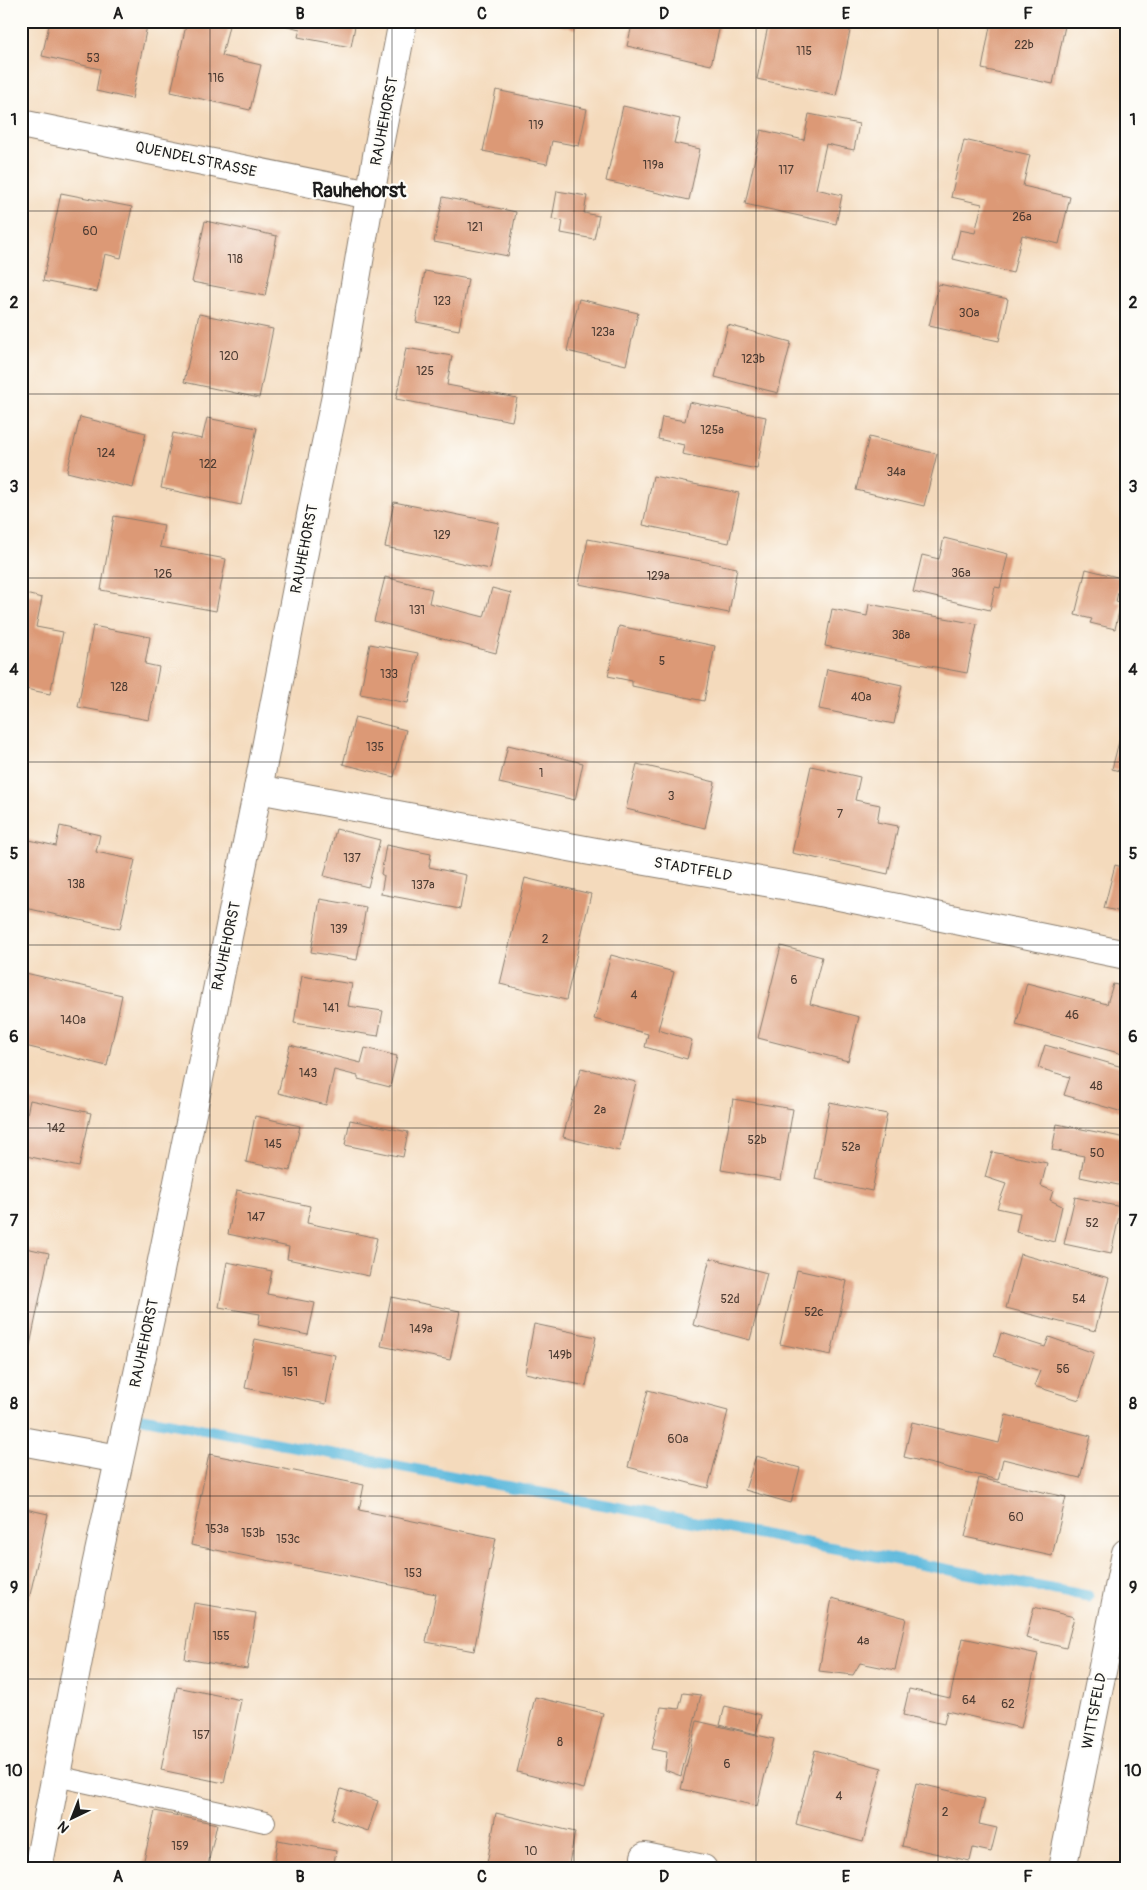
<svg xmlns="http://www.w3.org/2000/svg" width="1147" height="1890" font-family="Pangolin,sans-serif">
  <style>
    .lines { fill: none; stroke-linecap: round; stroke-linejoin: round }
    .stream { stroke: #5fbadd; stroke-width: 11 }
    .building { fill: #dc9976 }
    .lane-casing { stroke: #887b6c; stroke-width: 22 }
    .street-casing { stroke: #887b6c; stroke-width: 30 }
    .lane { stroke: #fff; stroke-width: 20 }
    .street { stroke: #fff; stroke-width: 28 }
    .grid { fill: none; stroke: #1c1c1c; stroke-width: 1; stroke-opacity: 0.55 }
    .labels { text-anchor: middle; stroke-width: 4.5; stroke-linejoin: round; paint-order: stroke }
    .number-label { font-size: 12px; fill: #4c3b32 }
    .street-label { font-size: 15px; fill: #1c1c1c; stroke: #fdfcf7 }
    .district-label { font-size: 20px; font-weight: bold; fill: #1c1c1c; stroke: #fdfcf7 }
    .neatline { fill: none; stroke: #1c1c1c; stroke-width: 2 }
    .grid-label { font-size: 16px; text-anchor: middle; font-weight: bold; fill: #1c1c1c }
  </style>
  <rect width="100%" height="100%" fill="#fdfcf7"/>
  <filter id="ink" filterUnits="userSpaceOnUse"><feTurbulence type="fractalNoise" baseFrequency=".02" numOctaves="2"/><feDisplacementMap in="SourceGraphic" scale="10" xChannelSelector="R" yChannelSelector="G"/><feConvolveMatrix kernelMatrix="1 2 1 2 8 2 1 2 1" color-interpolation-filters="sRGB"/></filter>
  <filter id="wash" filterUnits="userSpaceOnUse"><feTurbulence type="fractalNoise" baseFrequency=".0096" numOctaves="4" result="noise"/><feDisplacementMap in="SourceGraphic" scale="20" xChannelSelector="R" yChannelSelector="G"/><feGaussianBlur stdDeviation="1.12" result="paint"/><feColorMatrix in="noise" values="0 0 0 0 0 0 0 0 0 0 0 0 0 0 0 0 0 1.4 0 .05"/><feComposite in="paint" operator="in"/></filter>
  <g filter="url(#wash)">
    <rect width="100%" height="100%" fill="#f4dabc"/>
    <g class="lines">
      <!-- stream -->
      <polyline class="stream" points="143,1418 1088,1596"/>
    </g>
    <g id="blocks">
      <!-- building -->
      <g class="building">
        <polygon points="50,21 148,21 132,99 96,91 100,69 42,56"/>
        <polygon points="187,21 230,21 222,56 261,65 250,110 171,92"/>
        <polygon points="268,21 356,21 351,47 298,37 300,29"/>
        <polygon points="543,21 577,21 576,29"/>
        <polygon points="633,21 721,21 711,65 627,46"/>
        <polygon points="769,21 852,22 836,96 757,79"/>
        <polygon points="991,21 1066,21 1053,84 982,69"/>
        <polygon points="496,90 587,109 579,146 552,141 547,164 483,151"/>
        <polygon points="623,106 680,119 674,143 700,149 689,200 606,181"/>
        <polygon points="809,114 859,124 854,150 826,144 816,189 842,195 836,224 745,204 761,130 804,140"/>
        <polygon points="964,140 1030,155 1023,186 1070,197 1059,244 1022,235 1013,273 953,259 960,230 975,233 982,204 951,197"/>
        <polygon points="557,191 587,196 584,213 599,216 594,239 561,233 563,221 552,219"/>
        <polygon points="61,193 132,207 121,258 105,254 97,292 43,281"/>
        <polygon points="443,197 516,212 508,256 434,242"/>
        <polygon points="205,221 277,236 265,296 192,282"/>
        <polygon points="425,271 468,279 459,330 416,322"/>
        <polygon points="939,284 1008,299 999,341 929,326"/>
        <polygon points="579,299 638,313 626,365 567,351"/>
        <polygon points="199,314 273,329 259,398 184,382"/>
        <polygon points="728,325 791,342 778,393 715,377"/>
        <polygon points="406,348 452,356 447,385 517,398 512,421 396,399"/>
        <polygon points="689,402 766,417 757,469 682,454 684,445 658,439 662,417 685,421"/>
        <polygon points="80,417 146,433 133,488 67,472"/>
        <polygon points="207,418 257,428 241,505 161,488 173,433 202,439"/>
        <polygon points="869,437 937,454 924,506 856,490"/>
        <polygon points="653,476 739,493 729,543 643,525"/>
        <polygon points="394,502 499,523 490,569 385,547"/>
        <polygon points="114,516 164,525 160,547 226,559 216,611 101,590"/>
        <polygon points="944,538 1008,554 1000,588 995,587 990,610 913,592 922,555 939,559"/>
        <polygon points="588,539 737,568 729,613 579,584"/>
        <polygon points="1086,569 1121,578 1116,602 1121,603 1115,629 1090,623 1092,619 1075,615"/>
        <polygon points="385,577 432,589 429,603 484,617 492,588 511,593 496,653 374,621"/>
        <polygon points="21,593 42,598 36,627 63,632 50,694 21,688"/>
        <polygon points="869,604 977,624 967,673 825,646 832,609 867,616"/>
        <polygon points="93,626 150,637 145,664 159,667 149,720 78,707"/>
        <polygon points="619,626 715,646 704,701 632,686 632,681 608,676"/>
        <polygon points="370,644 418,653 408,703 360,694"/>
        <polygon points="827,669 902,685 894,724 819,709"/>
        <polygon points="355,717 406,730 394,777 343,764"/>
        <polygon points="1123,726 1126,727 1126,773 1112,769"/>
        <polygon points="508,745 583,763 575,800 499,783"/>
        <polygon points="637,764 715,782 705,828 626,809"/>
        <polygon points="811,766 860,777 855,800 880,805 877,822 898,826 888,874 792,853"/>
        <polygon points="60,826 100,835 96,852 135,860 120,929 21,907 21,857 25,839 56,846"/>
        <polygon points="336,829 380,840 368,887 324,876"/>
        <polygon points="386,845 431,854 429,867 466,875 460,909 381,894 384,876 381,874"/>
        <polygon points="1115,865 1126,868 1126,913 1104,908"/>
        <polygon points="525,878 591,894 566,1000 500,984"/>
        <polygon points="320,899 366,907 357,960 311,952"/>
        <polygon points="781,946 822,957 810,1004 859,1017 848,1061 758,1038"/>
        <polygon points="611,955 674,972 658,1030 692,1040 687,1059 645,1047 648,1034 594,1019"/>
        <polygon points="21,972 122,995 107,1066 21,1045"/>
        <polygon points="302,976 352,984 348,1006 383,1011 378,1036 294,1023"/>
        <polygon points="1027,983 1107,1004 1113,984 1126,987 1126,1055 1016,1025"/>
        <polygon points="290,1045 361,1063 365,1048 397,1056 390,1087 358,1079 358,1076 334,1070 326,1105 278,1093"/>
        <polygon points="1045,1045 1126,1068 1126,1113 1064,1095 1070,1077 1038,1068"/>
        <polygon points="581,1068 636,1082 619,1151 563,1137"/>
        <polygon points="733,1099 793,1109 781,1180 721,1170"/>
        <polygon points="30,1100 91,1113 79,1167 21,1155 21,1142"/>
        <polygon points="830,1102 887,1114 872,1191 815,1179"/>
        <polygon points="255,1116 300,1126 290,1171 246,1162"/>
        <polygon points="350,1120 408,1132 403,1157 345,1145"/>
        <polygon points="1057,1124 1126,1138 1126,1171 1123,1186 1080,1177 1084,1156 1052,1150"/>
        <polygon points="992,1152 1047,1163 1041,1186 1053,1191 1050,1200 1062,1206 1054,1242 1016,1232 1020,1213 997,1208 1006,1184 985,1177"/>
        <polygon points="237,1190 310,1206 307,1223 377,1238 369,1276 287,1259 289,1247 228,1234"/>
        <polygon points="1075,1197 1121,1207 1111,1254 1064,1244"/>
        <polygon points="21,1247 49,1253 29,1350 21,1348"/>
        <polygon points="1020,1254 1109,1278 1095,1331 1006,1308"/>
        <polygon points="710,1258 767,1273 750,1340 693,1325"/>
        <polygon points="227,1262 272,1271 267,1294 315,1303 308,1335 258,1325 260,1314 219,1307"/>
        <polygon points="797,1270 847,1281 831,1355 780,1344"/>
        <polygon points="391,1297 460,1311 450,1360 381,1346"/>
        <polygon points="534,1324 596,1337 586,1386 525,1373"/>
        <polygon points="1001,1333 1045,1347 1049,1337 1094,1353 1079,1400 1034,1386 1040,1371 994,1356"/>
        <polygon points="255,1339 335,1355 326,1404 245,1388"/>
        <polygon points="648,1390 728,1411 708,1488 628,1467"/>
        <polygon points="1006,1415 1091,1436 1080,1478 1003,1459 998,1480 904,1457 912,1422 999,1443"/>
        <polygon points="209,1454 364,1485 359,1510 496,1538 474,1651 426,1642 436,1594 191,1545"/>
        <polygon points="756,1456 800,1468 791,1503 745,1490"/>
        <polygon points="979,1478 1066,1497 1052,1556 965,1537"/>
        <polygon points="21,1508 48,1514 24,1622 21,1621"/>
        <polygon points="832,1598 906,1618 895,1670 860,1663 853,1675 819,1671"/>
        <polygon points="194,1603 256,1613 247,1669 185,1659"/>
        <polygon points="1034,1607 1074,1617 1066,1648 1026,1638"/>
        <polygon points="963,1638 1038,1654 1021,1728 947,1711 944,1724 903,1715 909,1689 950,1698"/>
        <polygon points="177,1687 241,1700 224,1783 161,1770"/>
        <polygon points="683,1693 701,1695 681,1776 665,1770 667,1752 652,1749 661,1707 679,1709"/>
        <polygon points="535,1697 603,1713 584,1789 517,1772"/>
        <polygon points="725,1706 761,1715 756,1734 720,1725"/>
        <polygon points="697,1721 774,1739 757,1806 681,1789"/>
        <polygon points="815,1750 882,1768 863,1842 796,1824"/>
        <polygon points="916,1783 985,1799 979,1824 997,1828 991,1852 973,1848 970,1861 902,1846"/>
        <polygon points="341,1789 378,1801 368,1831 332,1819"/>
        <polygon points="155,1811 217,1824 207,1869 142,1869"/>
        <polygon points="496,1813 575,1832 568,1869 486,1869"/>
        <polygon points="278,1840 336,1851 333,1869 273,1869"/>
      </g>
    </g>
  </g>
  <g filter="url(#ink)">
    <use href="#blocks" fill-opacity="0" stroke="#887b6c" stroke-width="1"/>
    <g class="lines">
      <defs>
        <polyline id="lane" points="56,1776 265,1822"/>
        <g id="street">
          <polyline points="21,124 370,195"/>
          <polyline points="258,789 612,855 805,889 1126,955"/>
          <polyline points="21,1441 119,1459"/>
          <polyline points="645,1857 703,1869"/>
          <polyline points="38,1869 96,1566 153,1305 258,789 315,495 336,396 378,150 403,21"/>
          <polyline points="1062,1869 1126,1553"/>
        </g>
      </defs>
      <!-- lane casing -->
      <use href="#lane" class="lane-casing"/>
      <!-- street casing -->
      <use href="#street" class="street-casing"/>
      <!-- lane -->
      <use href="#lane" class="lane"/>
      <!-- street -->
      <use href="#street" class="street"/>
    </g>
  </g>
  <!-- grid -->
  <path class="grid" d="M210 21V1869M392 21V1869M574 21V1869M756 21V1869M938 21V1869M21 211H1126M21 394H1126M21 578H1126M21 762H1126M21 945H1126M21 1128H1126M21 1312H1126M21 1496H1126M21 1679H1126"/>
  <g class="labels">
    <!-- number labels -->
    <g class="number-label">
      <text x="1024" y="49">22b</text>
      <text x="804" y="55">115</text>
      <text x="93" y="62">53</text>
      <text x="216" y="82">116</text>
      <text x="536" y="129">119</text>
      <text x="653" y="169">119a</text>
      <text x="786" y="174">117</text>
      <text x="1022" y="221">26a</text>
      <text x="475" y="231">121</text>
      <text x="90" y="235">60</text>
      <text x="235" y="263">118</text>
      <text x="442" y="305">123</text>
      <text x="969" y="317">30a</text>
      <text x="603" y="336">123a</text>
      <text x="229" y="360">120</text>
      <text x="753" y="363">123b</text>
      <text x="425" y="375">125</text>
      <text x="712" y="434">125a</text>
      <text x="106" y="457">124</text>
      <text x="208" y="468">122</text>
      <text x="896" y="476">34a</text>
      <text x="442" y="539">129</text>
      <text x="961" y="577">36a</text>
      <text x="163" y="578">126</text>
      <text x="658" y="580">129a</text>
      <text x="417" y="614">131</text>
      <text x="901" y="639">38a</text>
      <text x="662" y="665">5</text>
      <text x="389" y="678">133</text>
      <text x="119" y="691">128</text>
      <text x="861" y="701">40a</text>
      <text x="375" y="751">135</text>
      <text x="541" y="777">1</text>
      <text x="671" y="800">3</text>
      <text x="840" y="818">7</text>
      <text x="352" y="862">137</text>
      <text x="76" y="888">138</text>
      <text x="423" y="889">137a</text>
      <text x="339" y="933">139</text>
      <text x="545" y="943">2</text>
      <text x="794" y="984">6</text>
      <text x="634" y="999">4</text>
      <text x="331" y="1012">141</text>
      <text x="1072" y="1019">46</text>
      <text x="73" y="1024">140a</text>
      <text x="308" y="1077">143</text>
      <text x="1096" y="1090">48</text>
      <text x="600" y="1114">2a</text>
      <text x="56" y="1132">142</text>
      <text x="757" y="1144">52b</text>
      <text x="273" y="1148">145</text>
      <text x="851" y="1151">52a</text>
      <text x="1097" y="1157">50</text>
      <text x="256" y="1221">147</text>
      <text x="1092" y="1227">52</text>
      <text x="730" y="1303">52d</text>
      <text x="1079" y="1303">54</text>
      <text x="814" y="1316">52c</text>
      <text x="421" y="1333">149a</text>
      <text x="560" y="1359">149b</text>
      <text x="1063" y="1373">56</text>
      <text x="290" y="1376">151</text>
      <text x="678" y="1443">60a</text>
      <text x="1016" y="1521">60</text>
      <text x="217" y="1533">153a</text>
      <text x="253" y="1537">153b</text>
      <text x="288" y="1543">153c</text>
      <text x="413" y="1577">153</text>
      <text x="221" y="1640">155</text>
      <text x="863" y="1645">4a</text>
      <text x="969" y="1704">64</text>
      <text x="1008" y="1708">62</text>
      <text x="201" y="1739">157</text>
      <text x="560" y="1746">8</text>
      <text x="727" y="1768">6</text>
      <text x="839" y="1800">4</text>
      <text x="945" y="1816">2</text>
      <text x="180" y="1850">159</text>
      <text x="531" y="1855">10</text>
    </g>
    <!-- street labels -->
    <g class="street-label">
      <text transform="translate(384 121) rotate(-79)" y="5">RAUHEHORST</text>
      <text transform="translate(196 159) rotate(12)" y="5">QUENDELSTRASSE</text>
      <text transform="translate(304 549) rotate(-79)" y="5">RAUHEHORST</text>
      <text transform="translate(693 869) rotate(10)" y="5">STADTFELD</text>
      <text transform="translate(226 946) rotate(-78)" y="5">RAUHEHORST</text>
      <text transform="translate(144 1343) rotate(-78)" y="5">RAUHEHORST</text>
      <text transform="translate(1094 1711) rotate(-79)" y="5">WITTSFELD</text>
    </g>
    <!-- district labels -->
    <g class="district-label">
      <text x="359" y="197">Rauhehorst</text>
    </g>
  </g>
  <!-- margin -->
  <rect width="1147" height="1890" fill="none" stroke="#fdfcf7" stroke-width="55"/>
  <!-- north arrow -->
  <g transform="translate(72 1818) rotate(223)" stroke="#fdfcf7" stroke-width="4" paint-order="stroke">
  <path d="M0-4L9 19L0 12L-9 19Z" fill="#1c1c1c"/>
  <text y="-8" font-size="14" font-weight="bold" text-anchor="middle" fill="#1c1c1c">N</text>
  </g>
  <rect x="28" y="28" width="1092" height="1834" class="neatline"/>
  <g class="grid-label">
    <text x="118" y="19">A</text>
    <text x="300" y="19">B</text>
    <text x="482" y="19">C</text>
    <text x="664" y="19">D</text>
    <text x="846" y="19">E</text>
    <text x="1028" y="19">F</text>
    <text x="14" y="125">1</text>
    <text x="1133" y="125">1</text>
    <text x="14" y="308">2</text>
    <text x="1133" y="308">2</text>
    <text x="14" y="492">3</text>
    <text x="1133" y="492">3</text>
    <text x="14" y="675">4</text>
    <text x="1133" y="675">4</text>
    <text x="14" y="859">5</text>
    <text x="1133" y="859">5</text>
    <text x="14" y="1042">6</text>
    <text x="1133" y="1042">6</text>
    <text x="14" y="1226">7</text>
    <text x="1133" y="1226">7</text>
    <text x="14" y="1409">8</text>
    <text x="1133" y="1409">8</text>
    <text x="14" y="1593">9</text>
    <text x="1133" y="1593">9</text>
    <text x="14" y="1776">10</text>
    <text x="1133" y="1776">10</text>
    <text x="118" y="1882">A</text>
    <text x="300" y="1882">B</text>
    <text x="482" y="1882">C</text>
    <text x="664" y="1882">D</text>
    <text x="846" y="1882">E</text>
    <text x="1028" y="1882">F</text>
  </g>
</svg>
